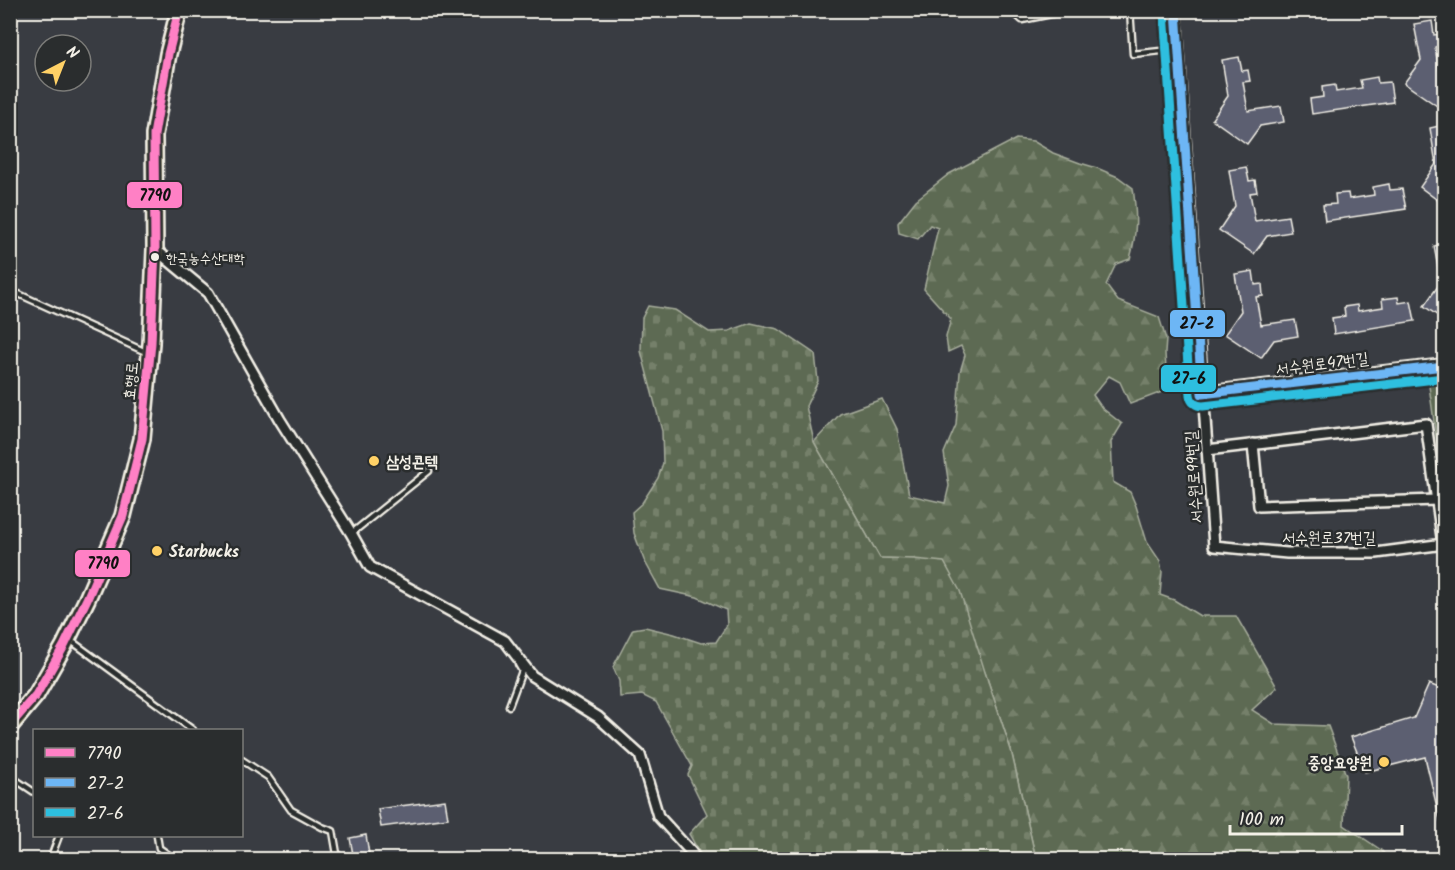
<svg xmlns="http://www.w3.org/2000/svg" width="1455" height="870" font-family="Kalam,'Poor Story',sans-serif">
  <style>
    .forest { fill: url(#forest-firs); stroke: #a8ae9d; stroke-width: 1.5 }
    .cemetery { fill: url(#cemetery-stones); stroke: #a8ae9d; stroke-width: 1.5 }
    .park { fill: #5d6a52; stroke: #a8ae9d; stroke-width: 1.5 }
    .building { fill: #5b5f71; stroke: #f4f1e8; stroke-width: 1.5 }
    .lines { fill: none; stroke-linecap: round; stroke-linejoin: round }
    .lane-casing { stroke: #f4f1e8; stroke-width: 9 }
    .street-casing { stroke: #f4f1e8; stroke-width: 14 }
    .secondary-casing { stroke: #f4f1e8; stroke-width: 18 }
    .primary-casing { stroke: #f4f1e8; stroke-width: 20 }
    .lane { stroke: #2a2d2e; stroke-width: 4.5 }
    .street { stroke: #2a2d2e; stroke-width: 9 }
    .secondary { stroke: #2a2d2e; stroke-width: 14 }
    .primary { stroke: #726c4b; stroke-width: 15 }
    .bus-1-casing { stroke: #2a2d2e; stroke-width: 14 }
    .bus-2-casing { stroke: #2a2d2e; stroke-width: 14 }
    .bus-3-casing { stroke: #2a2d2e; stroke-width: 14 }
    .bus-1 { stroke: #ff80c5; stroke-width: 9 }
    .bus-2 { stroke: #6db6f5; stroke-width: 9 }
    .bus-3 { stroke: #2dbfdf; stroke-width: 9 }
    .bus-dot { fill: #f4f1e8; stroke: #2a2d2e; stroke-width: 2 }
    .poi-dot { fill: #ffd166; stroke: #2a2d2e; stroke-width: 2 }
    .labels { text-anchor: middle; stroke-width: 5; stroke-linejoin: round; paint-order: stroke }
    .bus-label { font-size: 14px; fill: #f4f1e8; stroke: #2a2d2e; text-anchor: start }
    .street-label { font-size: 16px; fill: #f4f1e8; stroke: #2a2d2e }
    .poi-label { font-size: 16px; font-weight: bold; fill: #f4f1e8; stroke: #2a2d2e; text-anchor: start }
    .line-badge { stroke: #2a2d2e; stroke-width: 2 }
    .pale-badge-label { font-size: 16px; text-anchor: middle; font-weight: bold; fill: #111 }
  </style>
  <defs>
    <pattern id="forest-firs" width="22" height="20" patternUnits="userSpaceOnUse" patternTransform="scale(1.5)"><rect width="22" height="20" fill="#5d6a52"/><path d="M5 1l3.5 6h-7zM16 11l3.5 6h-7z" fill="#75806b"/></pattern>
    <pattern id="cemetery-stones" width="16" height="16" patternUnits="userSpaceOnUse" patternTransform="scale(1.5)"><rect width="16" height="16" fill="#5d6a52"/><path d="M2 7V4a2 2 0 0 1 4 0v3zM10 15v-3a2 2 0 0 1 4 0v3z" fill="#75806b"/></pattern>
  </defs>
  <rect width="100%" height="100%" fill="#393c42"/>
  <filter id="ink" filterUnits="userSpaceOnUse"><feTurbulence type="fractalNoise" baseFrequency=".0167" numOctaves="2"/><feDisplacementMap in="SourceGraphic" scale="12" xChannelSelector="R" yChannelSelector="G"/><feConvolveMatrix kernelMatrix="1 2 1 2 8 2 1 2 1" color-interpolation-filters="sRGB"/></filter>
  <g filter="url(#ink)">
    <!-- forest -->
    <path class="forest" d="M1016 139 1033 141 1053 153 1080 163 1097 168 1118 177 1133 188C1137 216 1137 232 1130 259L1116 264 1106 285 1118 301 1159 317 1166 339 1165 353 1166 370 1162 392 1130 404 1120 382 1109 376 1093 395 1102 408 1122 424 1111 442 1113 482 1130 492 1136 506 1147 542 1160 561 1162 572 1160 595 1174 600 1200 616H1236L1277 687 1252 710 1274 724 1328 726 1346 775 1344 825 1381 850 1389 859H1036L1011 750 985 672 914 559 880 558 814 442 840 414 882 399 897 429 909 495 945 503 949 486 944 453 956 425 960 372 965 355 961 346 948 352 946 337 951 319 924 289 938 228 930 225 918 239 899 233 898 223 916 200 949 174Z"/>
    <!-- cemetery -->
    <polygon class="cemetery" points="648,306 675,310 709,332 729,331 751,323 778,329 815,354 818,381 806,406 814,442 880,558 914,559 944,562 960,591 985,672 1011,750 1036,859 705,860 701,855 689,834 707,814 688,775 692,766 656,702 642,695 620,697 619,681 613,667 633,629 645,627 674,634 701,643 716,642 727,625 726,610 697,597 660,589 644,560 634,533 632,512 642,503 658,478 663,463 662,431 641,351 642,318"/>
    <!-- park -->
    <polygon class="park" points="1444,384 1444,493 1429,386"/>
    <!-- building -->
    <g class="building">
      <polygon points="1432,21 1434,35 1441,34 1443,45 1435,47 1439,70 1444,74 1444,101 1440,108 1404,83 1421,60 1414,24"/>
      <polygon points="1239,57 1242,71 1248,70 1250,81 1243,82 1248,111 1281,106 1284,122 1260,126 1247,144 1212,119 1228,96 1222,60"/>
      <polygon points="1377,77 1378,83 1390,82 1393,102 1312,114 1310,99 1323,97 1322,87 1335,85 1336,92 1362,88 1360,80"/>
      <polygon points="1444,125 1444,205 1420,187 1436,164 1430,128"/>
      <polygon points="1246,167 1249,181 1255,180 1257,192 1250,193 1255,221 1288,216 1291,232 1267,236 1254,254 1219,230 1235,206 1229,170"/>
      <polygon points="1389,184 1390,190 1402,189 1406,209 1325,221 1323,205 1336,204 1335,194 1348,193 1349,199 1374,195 1373,187"/>
      <polygon points="1444,244 1444,320 1424,306 1443,279 1440,279 1434,246"/>
      <polygon points="1253,271 1255,285 1262,284 1263,296 1256,297 1261,325 1295,320 1298,336 1274,340 1261,358 1225,334 1241,311 1235,274"/>
      <polygon points="1398,297 1399,303 1411,301 1415,321 1334,334 1332,318 1345,316 1344,307 1357,305 1358,311 1383,307 1382,299"/>
      <polygon points="1429,684 1444,690 1444,823 1441,824 1425,757 1365,772 1351,737 1414,718"/>
      <polygon points="445,800 448,818 381,827 378,809"/>
      <polygon points="366,835 370,860 354,860 350,838"/>
    </g>
    <g class="lines">
      <defs>
        <g id="lane">
          <polyline points="1011,10 1022,20 1071,10"/>
          <polyline points="1130,10 1133,54 1179,49"/>
          <polyline points="10,290 148,353"/>
          <polyline points="352,533 429,471"/>
          <polyline points="70,640 193,730"/>
          <polyline points="509,706 522,671 518,664"/>
          <polyline points="242,760 268,777 291,810 322,827 333,831 338,860"/>
          <polyline points="10,776 34,792"/>
          <polyline points="157,836 159,848 176,860"/>
          <polyline points="50,860 59,836"/>
        </g>
        <g id="street">
          <polyline points="1176,10 1214,546 1287,553 1376,553 1444,544"/>
          <polyline points="155,249 208,293 280,420 351,533 370,567 505,641 532,676 598,717 640,755 658,816 691,852 696,860"/>
          <polyline points="1253,444 1259,506 1437,500"/>
          <polyline points="1207,450 1426,424 1443,544"/>
        </g>
        <polyline id="secondary" points="1202,394 1444,366"/>
        <polyline id="primary" points="10,726 36,695 64,646 87,599 123,516 142,439 151,343 155,249 154,135 168,54 179,10"/>
      </defs>
      <!-- lane casing -->
      <use href="#lane" class="lane-casing"/>
      <!-- street casing -->
      <use href="#street" class="street-casing"/>
      <!-- secondary casing -->
      <use href="#secondary" class="secondary-casing"/>
      <!-- primary casing -->
      <use href="#primary" class="primary-casing"/>
      <!-- lane -->
      <use href="#lane" class="lane"/>
      <!-- street -->
      <use href="#street" class="street"/>
      <!-- secondary -->
      <use href="#secondary" class="secondary"/>
      <!-- primary -->
      <use href="#primary" class="primary"/>
      <defs>
        <polyline id="bus-1" points="10,725 36,695 64,646 87,599 123,516 142,439 151,343 155,249 154,135 168,54 179,10"/>
        <polyline id="bus-2" points="1176,10 1202,394 1444,366"/>
        <path id="bus-3" d="M1164 11 1190 395C1191 402 1196 406 1203 406L1444 378"/>
      </defs>
      <!-- bus-1 casing -->
      <use href="#bus-1" class="bus-1-casing"/>
      <!-- bus-2 casing -->
      <use href="#bus-2" class="bus-2-casing"/>
      <!-- bus-3 casing -->
      <use href="#bus-3" class="bus-3-casing"/>
      <!-- bus-1 -->
      <use href="#bus-1" class="bus-1"/>
      <!-- bus-2 -->
      <use href="#bus-2" class="bus-2"/>
      <!-- bus-3 -->
      <use href="#bus-3" class="bus-3"/>
    </g>
  </g>
  <!-- markers -->
  <circle class="bus-dot" cx="155" cy="257" r="5"/>
  <g class="poi-dot">
    <circle cx="374" cy="461" r="6"/>
    <circle cx="157" cy="551" r="6"/>
    <circle cx="1384" cy="762" r="6"/>
  </g>
  <g class="labels">
    <!-- bus labels -->
    <g class="bus-label">
      <text x="166" y="263">한국농수산대학</text>
    </g>
    <!-- street labels -->
    <g class="street-label">
      <text transform="translate(1322 363) rotate(-7)" y="6">서수원로47번길</text>
      <text transform="translate(130 381) rotate(-85)" y="6">효행로</text>
      <text transform="translate(1193 477) rotate(-94)" y="6">서수원로99번길</text>
      <text x="1329" y="543">서수원로37번길</text>
    </g>
    <!-- poi labels -->
    <g class="poi-label">
      <text x="386" y="467">삼성콘텍</text>
      <text x="169" y="557">Starbucks</text>
      <text x="1372" y="768" text-anchor="end">중앙요양원</text>
    </g>
  </g>
  <g class="line-badge">
    <rect x="126" y="181" width="57" height="28" rx="6" fill="#ff80c5"/>
    <rect x="1169" y="309" width="57" height="29" rx="6" fill="#6db6f5"/>
    <rect x="1160" y="364" width="57" height="29" rx="6" fill="#2dbfdf"/>
    <rect x="74" y="549" width="57" height="29" rx="6" fill="#ff80c5"/>
  </g>
  <g class="pale-badge-label">
    <text x="155" y="201">7790</text>
    <text x="1197" y="329">27-2</text>
    <text x="1189" y="384">27-6</text>
    <text x="103" y="569">7790</text>
  </g>
  <!-- margin -->
  <rect width="1455" height="870" fill="none" stroke="#2a2d2e" stroke-width="36"/>
  <rect x="18" y="18" width="1419" height="834" fill="none" stroke="#f4f1e8" stroke-width="2" filter="url(#ink)"/>
  <!-- legend -->
  <rect x="33" y="729" width="210" height="108" fill="#2a2d2e" stroke="#7b7b78" stroke-width="1.5"/>
  <rect x="45" y="748" width="30" height="9" fill="#ff80c5" stroke="#7b7b78" stroke-width="1.5"/>
  <text x="87" y="759" font-size="18" fill="#f4f1e8">7790</text>
  <rect x="45" y="778" width="30" height="9" fill="#6db6f5" stroke="#7b7b78" stroke-width="1.5"/>
  <text x="87" y="789" font-size="18" fill="#f4f1e8">27-2</text>
  <rect x="45" y="808" width="30" height="9" fill="#2dbfdf" stroke="#7b7b78" stroke-width="1.5"/>
  <text x="87" y="819" font-size="18" fill="#f4f1e8">27-6</text>
  <!-- north arrow -->
  <g transform="translate(63 63) rotate(42)"><circle r="28" fill="#2a2d2e" stroke="#7b7b78" stroke-width="1.5"/>
  <path d="M0-4.5L10 22L0 15L-10 22Z" fill="#ffd166"/>
  <text y="-9" font-size="16" font-weight="bold" text-anchor="middle" fill="#f4f1e8">N</text>
  </g>
  <!-- scale -->
  <path d="M1230 825v9h172v-9" fill="none" stroke="#f4f1e8" stroke-width="3"/>
  <text x="1239" y="825" font-size="18" fill="#f4f1e8" stroke="#2a2d2e" stroke-width="4.5" paint-order="stroke">100 m</text>
</svg>
